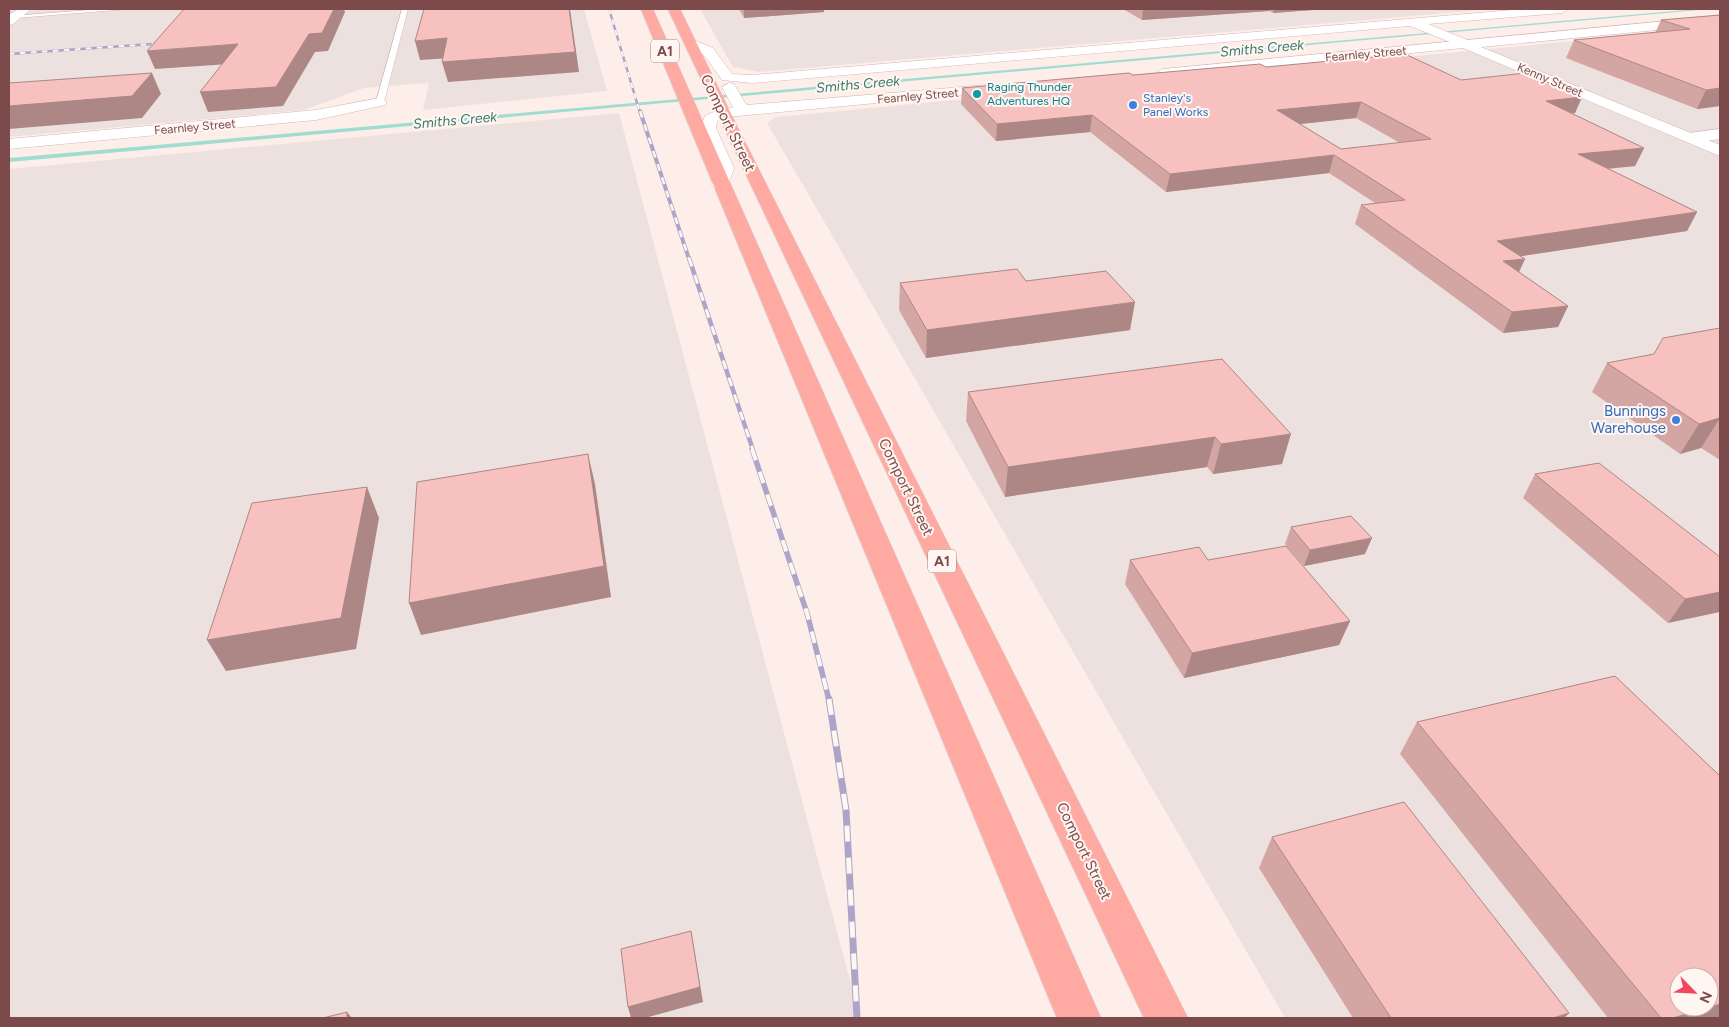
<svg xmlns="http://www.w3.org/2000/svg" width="1729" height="1027" font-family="Figtree,sans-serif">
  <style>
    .industrial { fill: #ede1df; fill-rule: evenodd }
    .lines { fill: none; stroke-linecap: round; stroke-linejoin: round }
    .stream { fill: #a0ddd0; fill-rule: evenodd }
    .service-casing { stroke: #d6b6b3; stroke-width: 1 }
    .minor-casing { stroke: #d6b6b3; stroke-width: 1 }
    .tertiary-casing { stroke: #d6b6b3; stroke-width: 1 }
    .trunk-casing { stroke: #dacccc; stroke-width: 1 }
    .service { fill: #fff; fill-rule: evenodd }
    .minor { fill: #fff; fill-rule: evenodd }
    .tertiary { fill: #fff; fill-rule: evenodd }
    .trunk { fill: #feaaa2; fill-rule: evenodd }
    .rail-far4-casing { stroke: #aba5ca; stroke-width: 2.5 }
    .rail-far3-casing { stroke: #aba5ca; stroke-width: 4 }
    .rail-far2-casing { stroke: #aba5ca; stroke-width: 4.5 }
    .rail-far1-casing { stroke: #aba5ca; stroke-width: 5.5 }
    .rail-casing { stroke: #aba5ca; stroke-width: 7 }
    .rail-far4 { stroke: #fff5f1; stroke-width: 2; stroke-dasharray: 5.5; stroke-linecap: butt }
    .rail-far3 { stroke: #fff5f1; stroke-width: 2.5; stroke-dasharray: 7; stroke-linecap: butt }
    .rail-far2 { stroke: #fff5f1; stroke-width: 3; stroke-dasharray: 9; stroke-linecap: butt }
    .rail-far1 { stroke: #fff5f1; stroke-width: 4; stroke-dasharray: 12; stroke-linecap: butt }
    .rail { stroke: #fff5f1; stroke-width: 5; stroke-dasharray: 16; stroke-linecap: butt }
    .wall { fill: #d4a6a3; fill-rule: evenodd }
    .shaded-wall { fill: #ac8785 }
    .building { fill: #f6c1be; stroke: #ac8785; fill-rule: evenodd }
    .culture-dot { fill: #0f9aa8; stroke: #fff5f1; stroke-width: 2 }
    .shop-dot { fill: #3f7fe0; stroke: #fff5f1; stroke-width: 2 }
    .labels { text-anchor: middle; stroke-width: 4; stroke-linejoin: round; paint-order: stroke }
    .far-street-label { font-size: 12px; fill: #7c4a4a; stroke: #fff5f1 }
    .far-culture-label { font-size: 12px; fill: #0d838f; stroke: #fff5f1; text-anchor: start }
    .far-shop-label { font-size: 12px; fill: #366cbe; stroke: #fff5f1; text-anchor: start }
    .far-water-label { font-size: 14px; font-style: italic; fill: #387a6d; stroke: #fff5f1 }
    .shield { fill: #fff5f1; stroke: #a37d7c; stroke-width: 1 }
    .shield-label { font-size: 14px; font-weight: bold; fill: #7c4a4a }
    .street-label { font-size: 15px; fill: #7c4a4a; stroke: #fff5f1 }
    .shop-label { font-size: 15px; fill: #366cbe; stroke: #fff5f1; text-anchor: end }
  </style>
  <rect width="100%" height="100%" fill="#feeee9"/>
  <!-- industrial -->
  <g class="industrial">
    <polygon points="9,9 584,9 607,91 423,110 429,83 364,88 304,110 9,137"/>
    <polygon points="700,9 1493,9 760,72 733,67"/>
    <path d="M1720 27V1018H1285L767 123 776 117ZM1679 977H1709V1007H1679Z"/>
    <polygon points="619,113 860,1018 9,1018 9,169"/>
  </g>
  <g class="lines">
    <!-- stream -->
    <polygon class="stream" points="1698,9 1710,9 9,162 9,158"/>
    <defs>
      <g id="service">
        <polygon points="103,9 130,9 15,18 12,16"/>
        <polygon points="402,9 408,9 384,102 380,104 376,102"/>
      </g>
      <g id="minor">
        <polygon points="18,9 31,9 13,24 9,25 9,15"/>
        <polygon points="1524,9 1568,9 1562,13 1428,24 1470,41 1471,44 1470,47 1465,48 1410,26 752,83 722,80 705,56 683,42 689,38 713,48 732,74 752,75"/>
        <polygon points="729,83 734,84 745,103 754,109 752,112 747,113 734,109 722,87"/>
        <polygon points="380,98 387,102 385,105 316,120 9,149 9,139 316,110"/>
        <polygon points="1720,129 1720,139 1689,143 1681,138 1689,133"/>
      </g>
      <g id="tertiary">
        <polygon points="1720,16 1720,24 1481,47 1720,145 1720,156 1463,48 1163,77 1156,73 1163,69"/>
        <polygon points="999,84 1004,85 1006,88 1004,91 727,117 717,121 716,128 734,168 727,189 715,189 712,185 718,168 700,128 705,116 718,110 747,105"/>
      </g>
      <g id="trunk">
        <polygon points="641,9 653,9 1101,1018 1057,1018"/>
        <polygon points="668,9 680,9 738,128 1188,1018 1144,1018"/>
      </g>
    </defs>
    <!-- service casing -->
    <use href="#service" class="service-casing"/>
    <!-- minor casing -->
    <use href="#minor" class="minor-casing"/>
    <!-- tertiary casing -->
    <use href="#tertiary" class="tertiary-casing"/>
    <!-- trunk casing -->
    <use href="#trunk" class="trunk-casing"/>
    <!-- service -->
    <use href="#service" class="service"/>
    <!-- minor -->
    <use href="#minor" class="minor"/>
    <!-- tertiary -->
    <use href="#tertiary" class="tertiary"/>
    <!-- trunk -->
    <use href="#trunk" class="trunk"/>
    <defs>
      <g id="rail-far4">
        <polyline points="609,9 640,113"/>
        <polyline points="9,54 166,43"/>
      </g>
      <polyline id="rail-far3" points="640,111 689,259"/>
      <polyline id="rail-far2" points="689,258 753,450"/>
      <polyline id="rail-far1" points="752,449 807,613 829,700"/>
      <polyline id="rail" points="829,699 846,810 857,1018"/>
    </defs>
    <!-- rail-far4 casing -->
    <use href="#rail-far4" class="rail-far4-casing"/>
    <!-- rail-far3 casing -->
    <use href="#rail-far3" class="rail-far3-casing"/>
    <!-- rail-far2 casing -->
    <use href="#rail-far2" class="rail-far2-casing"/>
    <!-- rail-far1 casing -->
    <use href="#rail-far1" class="rail-far1-casing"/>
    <!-- rail casing -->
    <use href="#rail" class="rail-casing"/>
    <!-- rail-far4 -->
    <use href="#rail-far4" class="rail-far4"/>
    <!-- rail-far3 -->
    <use href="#rail-far3" class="rail-far3"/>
    <!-- rail-far2 -->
    <use href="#rail-far2" class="rail-far2"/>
    <!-- rail-far1 -->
    <use href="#rail-far1" class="rail-far1"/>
    <!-- rail -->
    <use href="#rail" class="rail"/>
  </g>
  <!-- wall -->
  <g class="wall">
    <polygon points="739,9 824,9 824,12 744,18"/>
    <polygon points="1123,9 1326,9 1273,13 1269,11 1142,20"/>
    <polygon points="1720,15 1720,106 1697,109 1566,58 1574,40 1655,33 1661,20"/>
    <path d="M1266 67 1461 80 1582 97 1575 113 1572 114 1644 148 1635 166 1608 169 1697 212 1687 231 1520 256 1519 272 1568 306 1558 327 1503 333 1355 224 1361 205 1375 203 1329 173 1166 192 1090 132 996 141 961 104 962 88 1133 75ZM1356 118 1400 143 1341 149 1300 124Z"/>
    <polygon points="1026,281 1130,330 926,358 899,310 900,283"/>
    <polygon points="1720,328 1720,460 1701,448 1680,454 1592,392 1607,363 1654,354"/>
    <polygon points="1222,359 1282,464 1213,474 1207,467 1005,497 966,421 968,392"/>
    <polygon points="1535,474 1720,557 1668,623 1523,498"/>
    <polygon points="1291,527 1365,554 1304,566 1285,544"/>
    <polygon points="1130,560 1208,560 1350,621 1339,645 1184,678 1125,584"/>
    <polygon points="1417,722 1720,1018 1608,1018 1400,754"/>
    <polygon points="1272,837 1569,1013 1564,1018 1353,1018 1259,868"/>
  </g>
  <!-- shaded-wall -->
  <g class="shaded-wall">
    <polygon points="334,9 344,9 345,12 328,51 315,52 283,106 208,112 200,92"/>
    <polygon points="570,9 579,72 448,82 442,62"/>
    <polygon points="744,9 824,9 824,12 744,18"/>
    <polygon points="1143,9 1270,9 1269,11 1142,20"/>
    <polygon points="1274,9 1326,9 1273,13"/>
    <polygon points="1413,9 1429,9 1413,10"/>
    <polygon points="447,38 451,58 420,60 415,41"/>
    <polygon points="238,44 244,63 155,69 147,51"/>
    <polygon points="152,73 161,94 142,118 9,129 9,106"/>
    <polygon points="1720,88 1720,106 1697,109 1706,90"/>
    <polygon points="1582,97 1575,113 1539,117 1546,101"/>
    <polygon points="1361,102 1356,118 1273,127 1277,110"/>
    <polygon points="1092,115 1090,132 996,141 997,124"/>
    <polygon points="1644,148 1635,166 1570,172 1578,154"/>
    <polygon points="1334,155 1329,173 1166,192 1170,174"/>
    <polygon points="1697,212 1687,231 1489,261 1497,241"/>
    <polygon points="1525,259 1516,279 1503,261"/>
    <polygon points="1135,302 1130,330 926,358 927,330"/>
    <polygon points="1568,306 1558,327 1503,333 1512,312"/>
    <polygon points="1720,418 1701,448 1680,454 1699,424"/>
    <polygon points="1291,434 1282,464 1213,474 1221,444"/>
    <polygon points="1215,437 1207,467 1005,497 1008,467"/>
    <polygon points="588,454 595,484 611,597 421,635 409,603"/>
    <polygon points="367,487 379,518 356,649 226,671 207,640"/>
    <polygon points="1372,538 1365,554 1304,566 1310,550"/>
    <polygon points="1720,592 1720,612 1668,623 1685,599"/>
    <polygon points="1350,621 1339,645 1184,678 1192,653"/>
    <polygon points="691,931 703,1002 645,1018 631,1018 628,1007"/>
    <polygon points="1720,1004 1720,1018 1673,1018"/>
    <polygon points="347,1012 352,1018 347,1018"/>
    <polygon points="1569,1013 1564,1018 1553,1018"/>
  </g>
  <!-- building -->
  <g class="building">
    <polygon points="184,9 334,9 322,33 309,34 276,87 200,92 238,44 147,51"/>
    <polygon points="424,9 569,9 575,52 442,62 447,38 415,41"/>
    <polygon points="1720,15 1720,88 1706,90 1574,40 1690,29 1661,20"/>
    <path d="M1405 54 1461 80 1526 73 1582 97 1546 101 1644 148 1578 154 1697 212 1497 241 1525 259 1503 261 1568 306 1512 312 1361 205 1405 200 1334 155 1170 174 1092 115 997 124 962 88 1129 73 1133 75 1260 64 1266 67ZM1361 102 1431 139 1341 149 1277 110Z"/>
    <polygon points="152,73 132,96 9,106 9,83"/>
    <polygon points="1017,269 1026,281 1106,271 1135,302 927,330 900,283"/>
    <polygon points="1720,328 1720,418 1699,424 1607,363 1654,354 1663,338"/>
    <polygon points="1222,359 1291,434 1221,444 1215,437 1008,467 968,392"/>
    <polygon points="588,454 604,566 409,603 417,482"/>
    <polygon points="1599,463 1720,557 1720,592 1685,599 1535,474"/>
    <polygon points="367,487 341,618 207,640 252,503"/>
    <polygon points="1351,516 1372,538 1310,550 1291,527"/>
    <polygon points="1286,546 1350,621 1192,653 1130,560 1199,547 1208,560"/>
    <path d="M1615 676 1720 776V1004L1673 1018H1661L1417 722ZM1679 977H1709V1007H1679Z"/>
    <polygon points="1404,802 1569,1013 1553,1018 1391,1018 1272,837"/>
    <polygon points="691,931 700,987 628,1007 621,949"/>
    <polygon points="347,1012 347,1018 323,1018"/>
  </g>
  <!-- markers -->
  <circle class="culture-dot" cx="977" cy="94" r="5"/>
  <g class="shop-dot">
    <circle cx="1133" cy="105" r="5"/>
    <circle cx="1676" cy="420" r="5"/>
  </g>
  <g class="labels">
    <!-- far-street labels -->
    <g class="far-street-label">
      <text transform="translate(1366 54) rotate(-5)" y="4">Fearnley Street</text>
      <text transform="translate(1550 80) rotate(23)" y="4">Kenny Street</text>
      <text transform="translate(918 96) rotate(-5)" y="4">Fearnley Street</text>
      <text transform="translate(195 127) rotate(-5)" y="4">Fearnley Street</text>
    </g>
    <!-- far-culture labels -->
    <g class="far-culture-label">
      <text x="987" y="91">Raging Thunder<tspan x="987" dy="14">Adventures HQ</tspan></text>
    </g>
    <!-- far-shop labels -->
    <g class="far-shop-label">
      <text x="1143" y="102">Stanley's<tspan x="1143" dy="14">Panel Works</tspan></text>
    </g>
    <!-- far-water labels -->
    <g class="far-water-label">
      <text transform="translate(1262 48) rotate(-5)" y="5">Smiths Creek</text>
      <text transform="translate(858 84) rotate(-5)" y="5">Smiths Creek</text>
      <text transform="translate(455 120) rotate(-5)" y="5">Smiths Creek</text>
    </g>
    <!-- shield labels -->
    <g class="shield">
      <rect x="651" y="39.5" width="28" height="23" rx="4"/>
      <rect x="928" y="549.5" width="28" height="23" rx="4"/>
    </g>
    <g class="shield-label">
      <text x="665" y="56">A1</text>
      <text x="942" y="566">A1</text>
    </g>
    <!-- street labels -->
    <g class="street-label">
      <text transform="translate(728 123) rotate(64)" y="5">Comport Street</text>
      <text transform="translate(906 487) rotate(64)" y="5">Comport Street</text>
      <text transform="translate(1084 851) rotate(64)" y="5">Comport Street</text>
    </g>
    <!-- shop labels -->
    <g class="shop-label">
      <text x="1666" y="416">Bunnings<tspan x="1666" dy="17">Warehouse</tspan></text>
    </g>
  </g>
  <!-- border -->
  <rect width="1729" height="1027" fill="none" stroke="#7c4a4a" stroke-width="20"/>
  <!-- north arrow -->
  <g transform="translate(1694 992) rotate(114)"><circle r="24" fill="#fff5f1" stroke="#cbb1ae"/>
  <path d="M0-4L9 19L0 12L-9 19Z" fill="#f0465e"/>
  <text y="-8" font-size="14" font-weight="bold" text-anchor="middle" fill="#7c4a4a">N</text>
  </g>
</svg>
